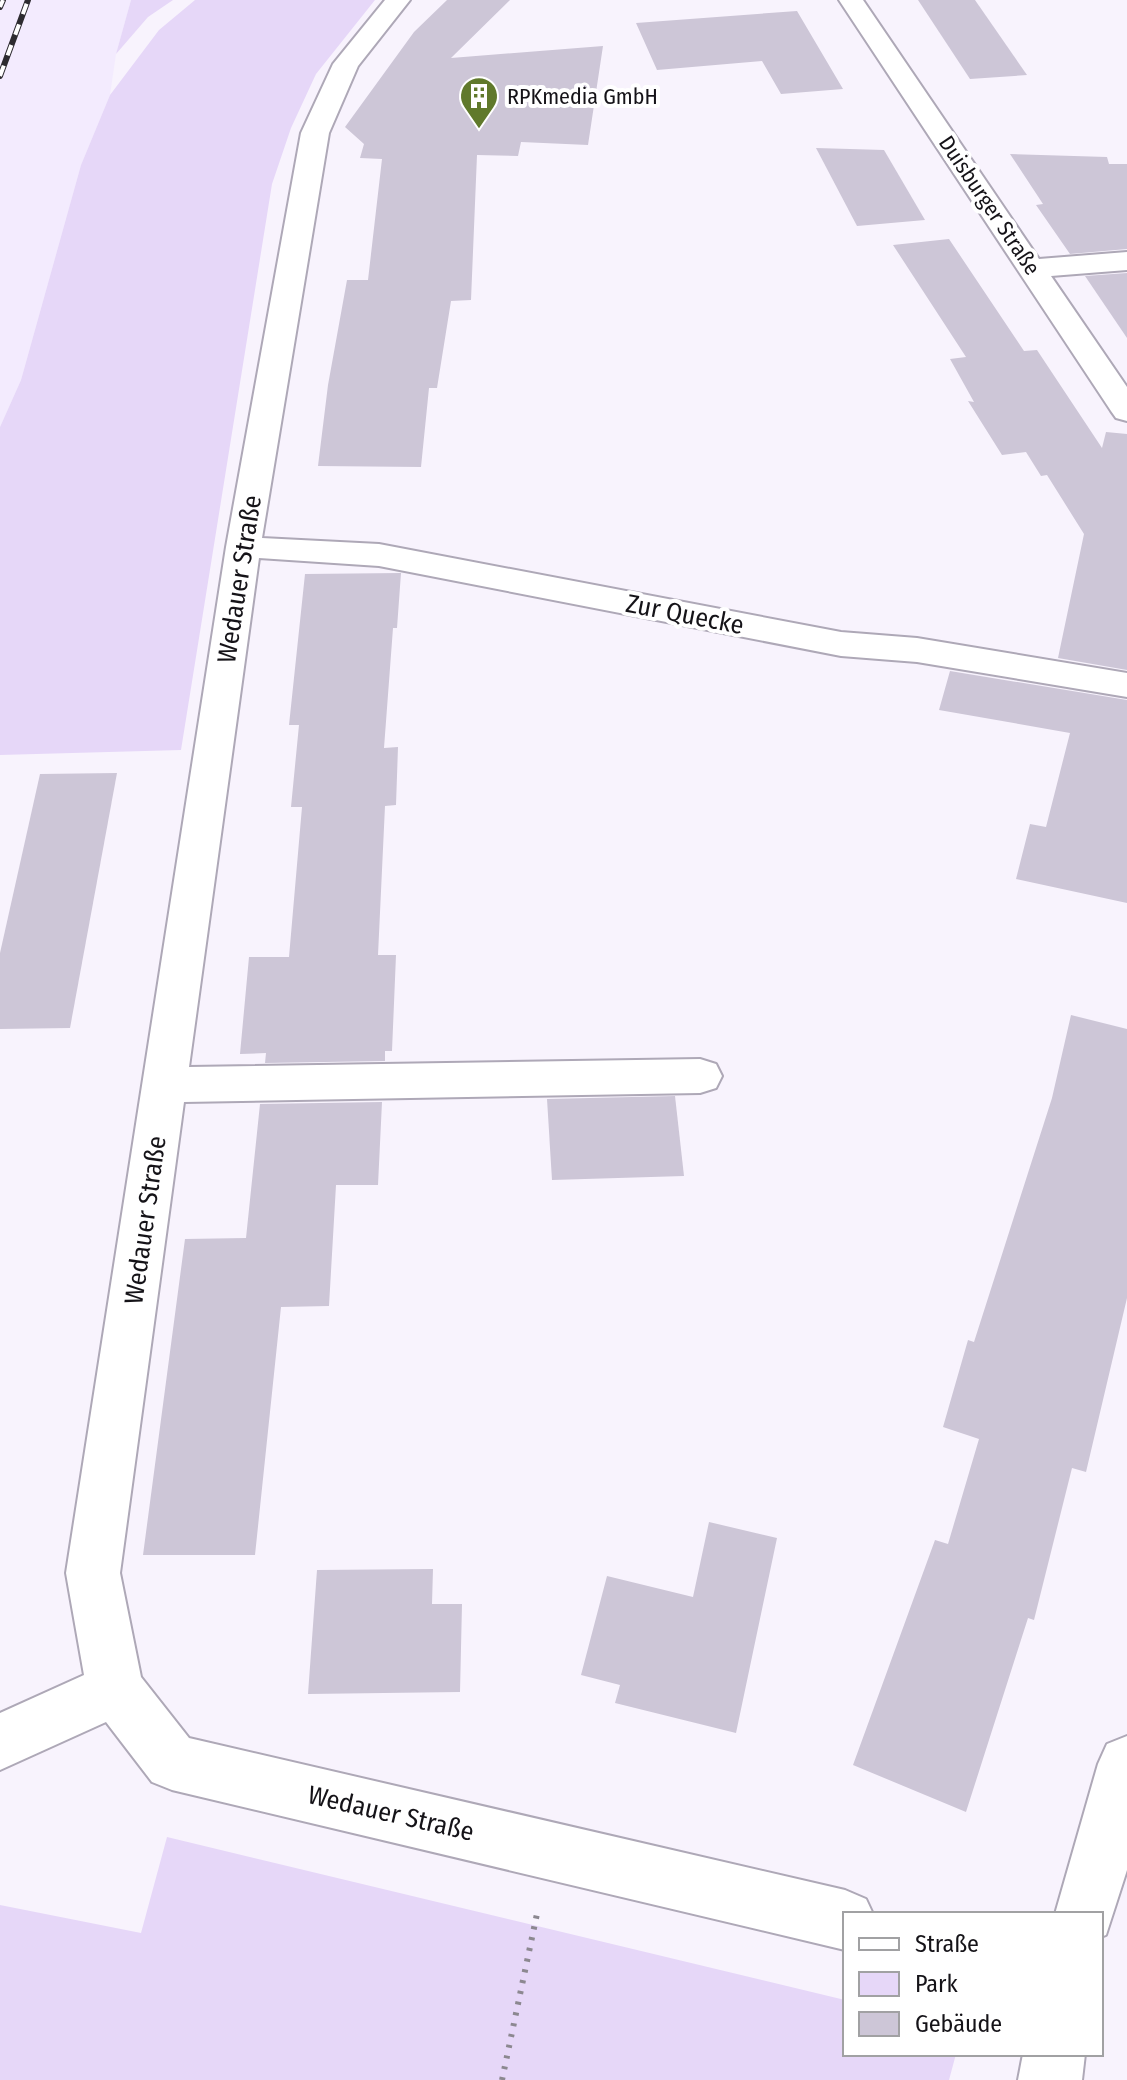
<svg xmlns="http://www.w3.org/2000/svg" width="1127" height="2080" font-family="'Fira Sans Condensed',sans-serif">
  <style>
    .built { fill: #f3ebfe }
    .green { fill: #e6d7f8 }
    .building { fill: #cdc6d7 }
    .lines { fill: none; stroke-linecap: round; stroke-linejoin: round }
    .minor-casing { stroke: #aea8b7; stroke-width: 4 }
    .path { stroke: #8c8890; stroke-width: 6; stroke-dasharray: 3 8; stroke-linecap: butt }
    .minor { fill: #fff; fill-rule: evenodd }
    .rail-casing { stroke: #2d2b30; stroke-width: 6 }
    .rail { stroke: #fff; stroke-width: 4; stroke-dasharray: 11; stroke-linecap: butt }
    .labels { text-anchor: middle; stroke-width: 8; stroke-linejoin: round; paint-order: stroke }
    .far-poi-label { font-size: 22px; fill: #151318; stroke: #fff; text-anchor: start }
    .far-street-label { font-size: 22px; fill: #151318; stroke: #fff }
    .street-label { font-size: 26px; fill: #151318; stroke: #fff }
  </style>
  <rect width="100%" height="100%" fill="#f8f3fd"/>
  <!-- built -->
  <polygon class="built" points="0,0 131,0 116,54 110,95 81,165 21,380 0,427"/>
  <!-- green -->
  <g class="green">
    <polygon points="131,0 173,0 148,17 116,54"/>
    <polygon points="195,0 375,0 316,74 291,128 272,184 181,750 0,755 0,427 21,380 81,165 110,95 159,30"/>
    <polygon points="167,1837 845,2000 845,2054 956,2054 949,2080 0,2080 0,1905 141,1933"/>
  </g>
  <!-- building -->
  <g class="building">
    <polygon points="447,0 510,0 451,58 603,46 588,145 521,142 518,156 477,155 471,300 451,301 437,388 429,388 421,467 318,466 328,385 347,280 368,280 382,159 360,158 364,144 345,127 414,32"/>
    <polygon points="918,0 975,0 1027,75 970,79"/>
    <polygon points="797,11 843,89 781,94 762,61 657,70 636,23"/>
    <polygon points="816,148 884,150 925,220 857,226"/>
    <polygon points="1010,154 1107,157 1109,164 1127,164 1127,249 1070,254 1036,205 1043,204"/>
    <polygon points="949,239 1024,351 1037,350 1102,448 1106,432 1127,434 1127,670 1058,658 1084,534 1047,475 1041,476 1026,452 1002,455 968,401 974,402 950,359 966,357 893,245"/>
    <polygon points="1127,273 1127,338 1085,276"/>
    <polygon points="401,573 397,628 393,628 384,748 398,747 396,805 385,806 378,955 396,955 392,1051 385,1051 385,1061 265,1063 266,1053 240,1054 249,957 289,957 302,807 291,807 299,725 289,725 305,574"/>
    <polygon points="950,671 1127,700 1127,903 1016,879 1030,824 1046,827 1070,733 939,710"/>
    <polygon points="117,773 70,1028 0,1029 0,953 40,774"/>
    <polygon points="1071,1015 1127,1029 1127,1298 1086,1472 1072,1468 1034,1620 1028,1618 966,1812 853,1765 935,1540 948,1544 979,1439 943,1427 968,1340 974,1342 1052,1098"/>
    <polygon points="675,1096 684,1176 552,1180 547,1099"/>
    <polygon points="382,1102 378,1185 336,1185 329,1306 281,1307 255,1555 143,1555 185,1239 246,1238 260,1104"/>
    <polygon points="709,1522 777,1538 736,1733 615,1703 620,1685 581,1675 607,1576 693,1597"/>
    <polygon points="433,1569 432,1604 462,1604 460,1692 308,1694 317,1570"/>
  </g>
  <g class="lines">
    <defs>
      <g id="minor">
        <polygon points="385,0 410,0 358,66 329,133 262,538 379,544 841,632 917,638 1127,673 1127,697 917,662 841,656 379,566 259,558 189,1067 700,1059 716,1064 722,1076 716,1088 700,1093 184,1102 120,1573 141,1677 189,1738 845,1890 866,1899 873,1914 845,1914 845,1950 172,1790 152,1782 106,1722 0,1770 0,1713 84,1675 66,1573 226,547 301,133 333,64"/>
        <polygon points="839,0 863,0 1039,259 1127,252 1127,270 1051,276 1127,387 1127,421 1116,418 1111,411"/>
        <polygon points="1127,1736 1127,1870 1106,1935 1101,1937 1101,1914 1055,1914 1098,1764 1107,1744"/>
        <polygon points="1023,2054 1085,2054 1082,2080 1018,2080"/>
      </g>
    </defs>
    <!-- minor casing -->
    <use href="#minor" class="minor-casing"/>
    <!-- path -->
    <polyline class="path" points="502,2080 538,1909"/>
    <!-- minor -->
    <use href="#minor" class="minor"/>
    <defs>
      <g id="rail">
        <polyline points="0,7 3,0"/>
        <polyline points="0,76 28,0"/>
      </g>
    </defs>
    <!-- rail casing -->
    <use href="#rail" class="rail-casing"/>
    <!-- rail -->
    <use href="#rail" class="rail"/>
  </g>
  <!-- icons -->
  <defs>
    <symbol id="building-pin" viewBox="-11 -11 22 30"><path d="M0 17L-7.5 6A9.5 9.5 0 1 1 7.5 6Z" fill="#60792b" stroke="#fff"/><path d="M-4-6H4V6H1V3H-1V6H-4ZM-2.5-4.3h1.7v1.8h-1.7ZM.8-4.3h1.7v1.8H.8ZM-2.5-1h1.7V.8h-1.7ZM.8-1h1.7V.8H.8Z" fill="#fff"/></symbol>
  </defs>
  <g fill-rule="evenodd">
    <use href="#building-pin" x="457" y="74" width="44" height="60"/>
  </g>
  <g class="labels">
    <!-- far-poi labels -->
    <g class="far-poi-label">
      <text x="507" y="104">RPKmedia GmbH</text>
    </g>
    <!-- far-street labels -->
    <g class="far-street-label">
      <text transform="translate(990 205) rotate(56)" y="8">Duisburger Straße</text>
    </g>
    <!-- street labels -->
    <g class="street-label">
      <text transform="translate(239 579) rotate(-81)" y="9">Wedauer Straße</text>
      <text transform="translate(685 614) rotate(11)" y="9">Zur Quecke</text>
      <text transform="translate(145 1220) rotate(-82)" y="9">Wedauer Straße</text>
      <text transform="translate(391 1813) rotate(13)" y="9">Wedauer Straße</text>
    </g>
  </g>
  <!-- legend -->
  <rect x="843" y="1912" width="260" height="144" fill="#ffffff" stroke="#a1a1a3" stroke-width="2"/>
  <rect x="859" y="1938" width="40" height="12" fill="#ffffff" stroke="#a1a1a3" stroke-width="2"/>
  <text x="915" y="1952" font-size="24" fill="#151318">Straße</text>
  <rect x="859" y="1972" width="40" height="24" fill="#e6d7f8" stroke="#a1a1a3" stroke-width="2"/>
  <text x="915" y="1992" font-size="24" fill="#151318">Park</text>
  <rect x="859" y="2012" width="40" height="24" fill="#cdc6d7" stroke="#a1a1a3" stroke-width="2"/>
  <text x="915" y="2032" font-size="24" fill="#151318">Gebäude</text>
</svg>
